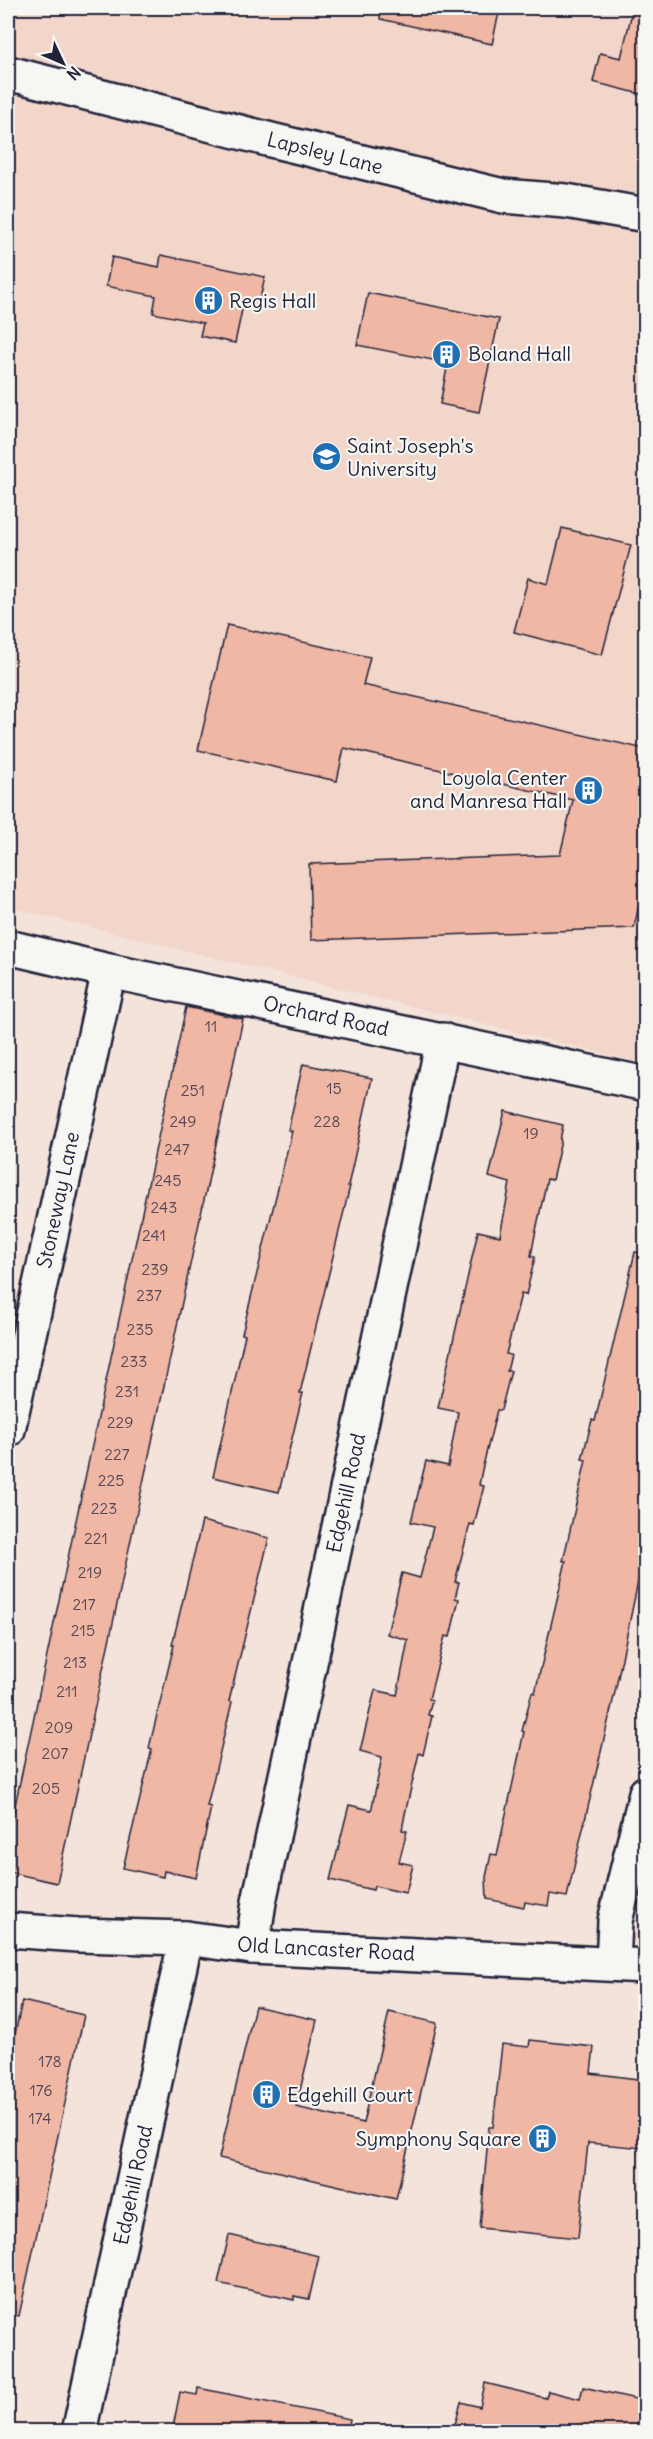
<svg xmlns="http://www.w3.org/2000/svg" width="653" height="2439" font-family="Delius,sans-serif">
  <style>
    .built { fill: #f2d6ca }
    .building { fill: #efb7a4; stroke: #22223b; stroke-width: 1.5 }
    .lines { fill: none; stroke-linecap: round; stroke-linejoin: round }
    .street-casing { stroke: #22223b; stroke-width: 38 }
    .secondary-casing { stroke: #22223b; stroke-width: 38 }
    .street { stroke: #f6f6f2; stroke-width: 33 }
    .secondary { stroke: #f6f6f2; stroke-width: 33 }
    .labels { text-anchor: middle; stroke-width: 4.5; stroke-linejoin: round; paint-order: stroke }
    .number-label { font-size: 16px; fill: #554755 }
    .street-label { font-size: 20px; fill: #22223b; stroke: #f6f6f2 }
    .poi-label { font-size: 20px; fill: #22223b; stroke: #f6f6f2; text-anchor: start }
  </style>
  <rect width="100%" height="100%" fill="#f4e3db"/>
  <filter id="ink" filterUnits="userSpaceOnUse"><feTurbulence type="fractalNoise" baseFrequency=".0167" numOctaves="2"/><feDisplacementMap in="SourceGraphic" scale="12" xChannelSelector="R" yChannelSelector="G"/><feConvolveMatrix kernelMatrix="1 2 1 2 8 2 1 2 1" color-interpolation-filters="sRGB"/></filter>
  <g filter="url(#ink)">
    <!-- built -->
    <polygon class="built" points="8,8 645,8 645,1064 8,907"/>
    <!-- building -->
    <g class="building">
      <polygon points="381,8 500,8 492,44 380,19"/>
      <polygon points="633,8 645,8 645,95 593,82 600,53 621,58"/>
      <polygon points="161,255 265,277 258,308 243,305 235,343 200,336 203,323 153,313 156,296 106,286 112,257 159,267"/>
      <polygon points="368,293 499,319 479,412 440,404 448,363 357,345"/>
      <polygon points="562,528 631,545 602,655 514,632 528,578 548,584"/>
      <polygon points="227,625 370,657 363,685 645,749 645,877 634,928 311,940 309,864 560,855 573,800 344,748 337,781 198,750"/>
      <polygon points="186,1007 243,1019 57,1883 8,1872 8,1838"/>
      <polygon points="303,1064 372,1078 348,1186 350,1186 300,1393 303,1393 279,1492 213,1477 245,1335 242,1334 292,1131 288,1130"/>
      <polygon points="505,1111 563,1125 560,1140 561,1141 552,1180 547,1179 534,1240 531,1256 535,1257 526,1295 521,1294 506,1354 511,1355 507,1371 511,1371 501,1410 497,1410 482,1470 479,1485 484,1486 474,1525 470,1524 455,1582 459,1582 455,1598 459,1599 450,1637 445,1636 429,1699 432,1700 428,1715 432,1716 423,1755 419,1753 405,1814 402,1830 407,1831 399,1862 413,1865 406,1893 374,1886 373,1890 330,1880 349,1805 371,1810 372,1807 382,1757 360,1751 375,1690 397,1695 398,1691 408,1640 387,1634 402,1573 420,1578 433,1527 411,1522 426,1461 448,1466 458,1412 438,1408 478,1231 500,1236 510,1183 489,1177"/>
      <polygon points="635,1252 645,1253 645,1482 639,1512 645,1513 645,1548 615,1692 567,1897 550,1894 548,1906 525,1902 524,1907 487,1899 486,1877 491,1854 497,1855 524,1732 522,1731 532,1692 535,1693 566,1561 563,1561 586,1460 582,1459 592,1420 595,1421"/>
      <polygon points="202,1521 269,1538 229,1701 232,1702 207,1806 211,1807 196,1878 164,1871 163,1877 123,1868 152,1749 149,1748 174,1645 172,1645"/>
      <polygon points="22,2001 84,2015 19,2316 8,2314 8,2067"/>
      <polygon points="255,2006 317,2020 296,2107 363,2123 389,2012 437,2023 396,2199 219,2158"/>
      <polygon points="530,2040 594,2047 591,2073 645,2080 645,2148 588,2143 578,2238 480,2228 489,2127 493,2127 502,2044 529,2047"/>
      <polygon points="229,2235 319,2256 309,2299 294,2296 294,2300 218,2283"/>
      <polygon points="485,2383 546,2398 548,2391 580,2399 583,2387 645,2401 645,2432 453,2432 461,2402 480,2407"/>
      <polygon points="198,2388 350,2419 348,2432 195,2432 173,2427 180,2392 197,2395"/>
    </g>
    <g class="lines">
      <defs>
        <g id="street">
          <polyline points="8,73 275,141 503,196 566,201 646,215"/>
          <polyline points="8,947 109,971 646,1084"/>
          <polyline points="8,1430 109,971"/>
          <polyline points="252,1947 259,1902 443,1040"/>
          <polyline points="613,1964 615,1921 646,1793"/>
          <polyline points="79,2432 186,1938"/>
        </g>
        <polyline id="secondary" points="8,1930 78,1935 186,1938 252,1947 646,1966"/>
      </defs>
      <!-- street casing -->
      <use href="#street" class="street-casing"/>
      <!-- secondary casing -->
      <use href="#secondary" class="secondary-casing"/>
      <!-- street -->
      <use href="#street" class="street"/>
      <!-- secondary -->
      <use href="#secondary" class="secondary"/>
    </g>
  </g>
  <!-- icons -->
  <defs>
    <symbol id="building-disc" viewBox="-11 -11 22 22"><circle r="9.5" fill="#1f6fb2" stroke="#f6f6f2"/><path d="M-4-6H4V6H1V3H-1V6H-4ZM-2.5-4.3h1.7v1.8h-1.7ZM.8-4.3h1.7v1.8H.8ZM-2.5-1h1.7V.8h-1.7ZM.8-1h1.7V.8H.8Z" fill="#fff"/></symbol>
    <symbol id="university-disc" viewBox="-11 -11 22 22"><circle r="9.5" fill="#1f6fb2" stroke="#f6f6f2"/><path d="M0-5L7-2L0 1L-7-2ZM-4 1L0 2.5L4 1V4Q0 6-4 4Z" fill="#fff"/></symbol>
  </defs>
  <g fill-rule="evenodd">
    <use href="#building-disc" x="192" y="284" width="33" height="33"/>
    <use href="#building-disc" x="430" y="338" width="33" height="33"/>
    <use href="#university-disc" x="310" y="440" width="33" height="33"/>
    <use href="#building-disc" x="572" y="774" width="33" height="33"/>
    <use href="#building-disc" x="250" y="2078" width="33" height="33"/>
    <use href="#building-disc" x="526" y="2122" width="33" height="33"/>
  </g>
  <g class="labels">
    <!-- number labels -->
    <g class="number-label">
      <text x="211" y="1032">11</text>
      <text x="334" y="1094">15</text>
      <text x="193" y="1096">251</text>
      <text x="183" y="1127">249</text>
      <text x="327" y="1127">228</text>
      <text x="531" y="1139">19</text>
      <text x="177" y="1155">247</text>
      <text x="168" y="1186">245</text>
      <text x="164" y="1213">243</text>
      <text x="154" y="1241">241</text>
      <text x="155" y="1275">239</text>
      <text x="149" y="1301">237</text>
      <text x="140" y="1335">235</text>
      <text x="134" y="1367">233</text>
      <text x="127" y="1397">231</text>
      <text x="120" y="1428">229</text>
      <text x="117" y="1460">227</text>
      <text x="111" y="1486">225</text>
      <text x="104" y="1514">223</text>
      <text x="96" y="1544">221</text>
      <text x="90" y="1578">219</text>
      <text x="84" y="1610">217</text>
      <text x="83" y="1636">215</text>
      <text x="75" y="1668">213</text>
      <text x="67" y="1697">211</text>
      <text x="59" y="1733">209</text>
      <text x="55" y="1759">207</text>
      <text x="46" y="1794">205</text>
      <text x="50" y="2067">178</text>
      <text x="41" y="2096">176</text>
      <text x="40" y="2124">174</text>
    </g>
    <!-- street labels -->
    <g class="street-label">
      <text transform="translate(325 153) rotate(14)" y="7">Lapsley Lane</text>
      <text transform="translate(326 1016) rotate(12)" y="7">Orchard Road</text>
      <text transform="translate(58 1200) rotate(-78)" y="7">Stoneway Lane</text>
      <text transform="translate(346 1493) rotate(-78)" y="7">Edgehill Road</text>
      <text transform="translate(326 1949) rotate(3)" y="7">Old Lancaster Road</text>
      <text transform="translate(133 2185) rotate(-78)" y="7">Edgehill Road</text>
    </g>
    <!-- poi labels -->
    <g class="poi-label">
      <text x="229" y="308">Regis Hall</text>
      <text x="468" y="361">Boland Hall</text>
      <text x="347" y="453">Saint Joseph's<tspan x="347" dy="23">University</tspan></text>
      <text x="567" y="785" text-anchor="end">Loyola Center<tspan x="567" dy="23">and Manresa Hall</tspan></text>
      <text x="287" y="2102">Edgehill Court</text>
      <text x="521" y="2146" text-anchor="end">Symphony Square</text>
    </g>
  </g>
  <!-- margin -->
  <rect width="653" height="2439" fill="none" stroke="#f6f6f2" stroke-width="30"/>
  <rect x="15" y="15" width="623" height="2409" fill="none" stroke="#22223b" stroke-width="2" filter="url(#ink)"/>
  <!-- north arrow -->
  <g transform="translate(63 63) rotate(134)" stroke="#f6f6f2" stroke-width="4.5" paint-order="stroke">
  <path d="M0-4.5L10 22L0 15L-10 22Z" fill="#22223b"/>
  <text y="-9" font-size="16" font-weight="bold" text-anchor="middle" fill="#22223b">N</text>
  </g>
</svg>
